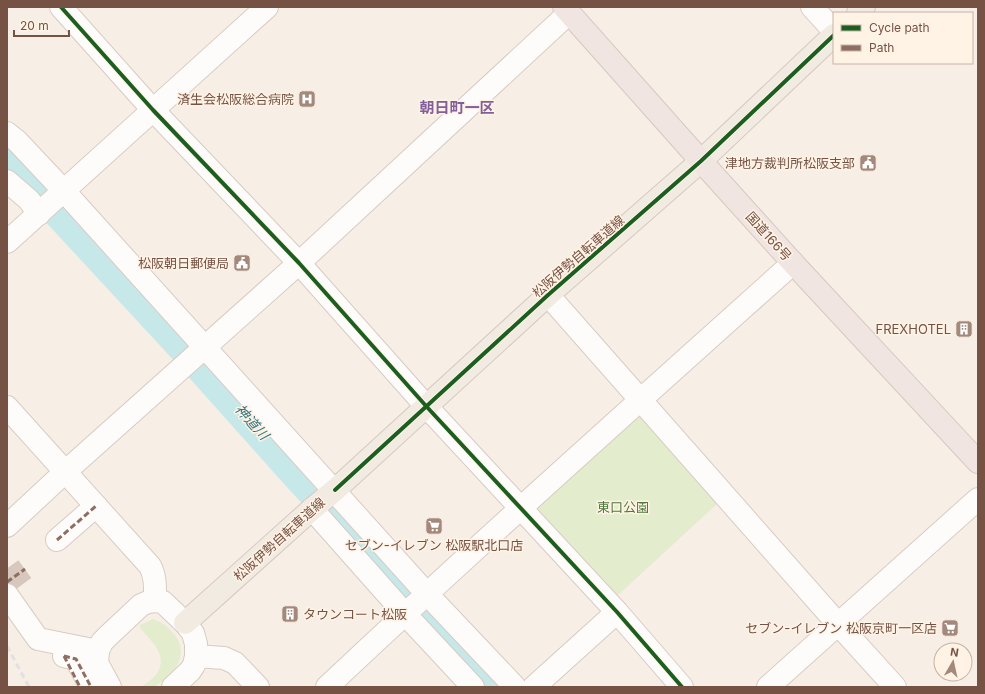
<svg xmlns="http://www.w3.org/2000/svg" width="985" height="694" font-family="Inter,'Noto Sans JP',sans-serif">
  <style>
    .green { fill: #e3edce }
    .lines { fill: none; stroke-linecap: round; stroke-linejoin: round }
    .river { stroke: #c6e8e8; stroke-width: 33 }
    .minor-tunnel { stroke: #d7c7bd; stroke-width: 22; stroke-dasharray: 22 11; stroke-linecap: butt }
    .minor-casing { stroke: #d8cbc3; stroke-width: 24 }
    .major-casing { stroke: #d6c9c2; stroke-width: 24 }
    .highway-casing { stroke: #d6c9c2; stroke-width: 24 }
    .minor { stroke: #fefcfb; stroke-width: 22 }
    .major { stroke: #f2ebe2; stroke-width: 22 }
    .highway { stroke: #f1e5e2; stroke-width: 22 }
    .rail { stroke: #e3e0e3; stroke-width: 3; stroke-dasharray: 6 4; stroke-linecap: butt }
    .quiet { stroke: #8d6e63; stroke-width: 3; stroke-dasharray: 6 3; stroke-linecap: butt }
    .cycleway-casing { stroke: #fff3e6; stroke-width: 6 }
    .cycleway { stroke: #1b5e20; stroke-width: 4 }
    .labels { text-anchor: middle; stroke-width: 3; stroke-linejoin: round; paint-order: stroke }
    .poi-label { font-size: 13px; fill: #765244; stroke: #fff3e6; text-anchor: end }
    .street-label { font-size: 13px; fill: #765244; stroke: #fff3e6 }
    .park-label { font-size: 13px; fill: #507839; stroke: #fff3e6 }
    .water-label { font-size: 14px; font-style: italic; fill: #36777e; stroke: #fff3e6 }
    .quarter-label { font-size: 15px; font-weight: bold; fill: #825f9b; stroke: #fff3e6 }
  </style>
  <rect width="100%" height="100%" fill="#f7eee5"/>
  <!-- green -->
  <g class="green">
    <polygon points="633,415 646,416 719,502 617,596 538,511 539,499"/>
    <path d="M153 619C162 622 167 626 173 633 188 649 180 668 164 680 161 682 157 686 153 687 150 688 145 687 141 687 145 684 150 681 154 677 171 658 153 643 140 628V625Z"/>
  </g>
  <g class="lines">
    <!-- river -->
    <polyline class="river" points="7,162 58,211 183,346 291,467 492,687"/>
    <!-- minor-tunnel -->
    <polyline class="minor-tunnel" points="7,582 25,569"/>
    <defs>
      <g id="minor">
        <polyline points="61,7 153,110 299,263 426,406 617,612 682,687"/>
        <polyline points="812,7 834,31"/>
        <polyline points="7,133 17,141 64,191 427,594 515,687"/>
        <polyline points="7,181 29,200 39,214"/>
        <polyline points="7,242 267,7"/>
        <polyline points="548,295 838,624 895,687"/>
        <path d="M7 407 150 566C156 577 155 589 155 601"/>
        <polyline points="312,509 405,614 473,687"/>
        <polyline points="7,526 65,472 299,263 569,13"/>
        <polyline points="57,540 96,506"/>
        <polyline points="7,595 38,639 98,651"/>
        <polyline points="64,656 76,659 91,687"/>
        <polyline points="196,656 224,658 235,663 258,687"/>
        <polyline points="110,687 97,663 98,651 102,642 108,636 141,605 148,602 155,601 163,602 185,623 193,633 196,644 196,656 194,665 190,671 173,687"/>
        <path d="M327 687C480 543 637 403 793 263"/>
        <polyline points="534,687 617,612"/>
        <polyline points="768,687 978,499"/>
      </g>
      <g id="major">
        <polyline points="858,13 864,7"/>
        <polyline points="185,623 312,509 335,490 548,295 701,161 834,35"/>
      </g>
      <polyline id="highway" points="564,7 701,161 793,263 978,462"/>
    </defs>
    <!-- minor casing -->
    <use href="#minor" class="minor-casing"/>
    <!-- major casing -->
    <use href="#major" class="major-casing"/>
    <!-- highway casing -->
    <use href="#highway" class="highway-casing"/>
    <!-- minor -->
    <use href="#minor" class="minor"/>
    <!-- major -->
    <use href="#major" class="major"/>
    <!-- highway -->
    <use href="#highway" class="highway"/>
    <!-- rail -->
    <polyline class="rail" points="7,646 29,687"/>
    <!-- quiet -->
    <g class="quiet">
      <polyline points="57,540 96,506"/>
      <polyline points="7,582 25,569"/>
      <polyline points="64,656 76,659 91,687"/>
      <polyline points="64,656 80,687"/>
    </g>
    <defs>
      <g id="cycleway">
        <polyline points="61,7 153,110 299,263 426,406 617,612 682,687"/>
        <polyline points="335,490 548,295 701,161 834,35"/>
      </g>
    </defs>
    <!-- cycleway casing -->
    <use href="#cycleway" class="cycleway-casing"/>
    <!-- cycleway -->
    <use href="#cycleway" class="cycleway"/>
  </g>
  <!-- icons -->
  <defs>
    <symbol id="hospital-square" viewBox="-11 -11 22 22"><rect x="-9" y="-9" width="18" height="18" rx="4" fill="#a3897c" stroke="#fff3e6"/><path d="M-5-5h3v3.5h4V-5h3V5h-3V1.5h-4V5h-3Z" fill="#fff"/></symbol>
    <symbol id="civic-square" viewBox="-11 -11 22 22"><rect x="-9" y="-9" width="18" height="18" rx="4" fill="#a3897c" stroke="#fff3e6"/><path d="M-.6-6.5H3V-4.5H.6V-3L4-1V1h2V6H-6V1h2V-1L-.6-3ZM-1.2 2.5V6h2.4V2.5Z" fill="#fff"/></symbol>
    <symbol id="building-square" viewBox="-11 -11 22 22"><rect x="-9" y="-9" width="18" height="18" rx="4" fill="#a3897c" stroke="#fff3e6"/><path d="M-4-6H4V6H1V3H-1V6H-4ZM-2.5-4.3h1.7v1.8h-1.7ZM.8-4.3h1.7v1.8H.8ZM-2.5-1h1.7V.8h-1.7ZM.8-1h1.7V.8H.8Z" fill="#fff"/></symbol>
    <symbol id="supermarket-square" viewBox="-11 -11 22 22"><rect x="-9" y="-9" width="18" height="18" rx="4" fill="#a3897c" stroke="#fff3e6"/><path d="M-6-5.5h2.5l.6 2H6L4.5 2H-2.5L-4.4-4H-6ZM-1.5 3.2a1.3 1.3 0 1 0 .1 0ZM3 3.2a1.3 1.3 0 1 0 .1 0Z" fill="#fff"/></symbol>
  </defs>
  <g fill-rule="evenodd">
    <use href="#hospital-square" x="297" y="89" width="20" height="20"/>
    <use href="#civic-square" x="858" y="153" width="20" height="20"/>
    <use href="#civic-square" x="232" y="253" width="20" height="20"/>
    <use href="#building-square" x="954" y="319" width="20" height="20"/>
    <use href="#supermarket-square" x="424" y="516" width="20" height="20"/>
    <use href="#building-square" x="280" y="604" width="20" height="20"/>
    <use href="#supermarket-square" x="940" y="618" width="20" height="20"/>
  </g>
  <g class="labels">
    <!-- poi labels -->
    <g class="poi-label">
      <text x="294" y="104">済生会松阪総合病院</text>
      <text x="855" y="168">津地方裁判所松阪支部</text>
      <text x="229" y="268">松阪朝日郵便局</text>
      <text x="951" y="334">FREXHOTEL</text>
      <text x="434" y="550" text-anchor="middle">セブン-イレブン 松阪駅北口店</text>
      <text x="303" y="619" text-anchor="start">タウンコート松阪</text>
      <text x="937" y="633">セブン-イレブン 松阪京町一区店</text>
    </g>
    <!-- street labels -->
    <g class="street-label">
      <text transform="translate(769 236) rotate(48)" y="5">国道166号</text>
      <text transform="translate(578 256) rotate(-41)" y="5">松阪伊勢自転車道線</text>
      <text transform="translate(279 539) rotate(-42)" y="5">松阪伊勢自転車道線</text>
    </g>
    <!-- park labels -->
    <g class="park-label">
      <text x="623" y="512">東口公園</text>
    </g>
    <!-- water labels -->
    <g class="water-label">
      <text transform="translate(252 422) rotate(48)" y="5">神道川</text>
    </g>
    <!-- quarter labels -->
    <g class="quarter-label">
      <text x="457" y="113">朝日町一区</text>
    </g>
  </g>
  <!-- border -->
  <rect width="985" height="694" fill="none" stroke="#765244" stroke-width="16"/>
  <!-- legend -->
  <rect x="833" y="12" width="140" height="52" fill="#fff3e6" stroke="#c8b3a5"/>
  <rect x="841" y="25" width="20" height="6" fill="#1b5e20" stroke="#c8b3a5"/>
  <text x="869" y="32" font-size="12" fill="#765244">Cycle path</text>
  <rect x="841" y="45" width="20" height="6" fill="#8d6e63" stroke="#c8b3a5"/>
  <text x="869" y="52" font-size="12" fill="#765244">Path</text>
  <!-- north arrow -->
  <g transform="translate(953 662) rotate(9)"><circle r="19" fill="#fff3e6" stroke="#c8b3a5"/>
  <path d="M0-3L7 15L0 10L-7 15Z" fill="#a3897c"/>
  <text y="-6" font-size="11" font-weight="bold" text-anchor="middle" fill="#765244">N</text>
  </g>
  <!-- scale -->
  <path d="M14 30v6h55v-6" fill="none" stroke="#765244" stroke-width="2"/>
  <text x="20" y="30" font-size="12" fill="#765244" stroke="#fff3e6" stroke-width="3" paint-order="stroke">20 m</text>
</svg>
